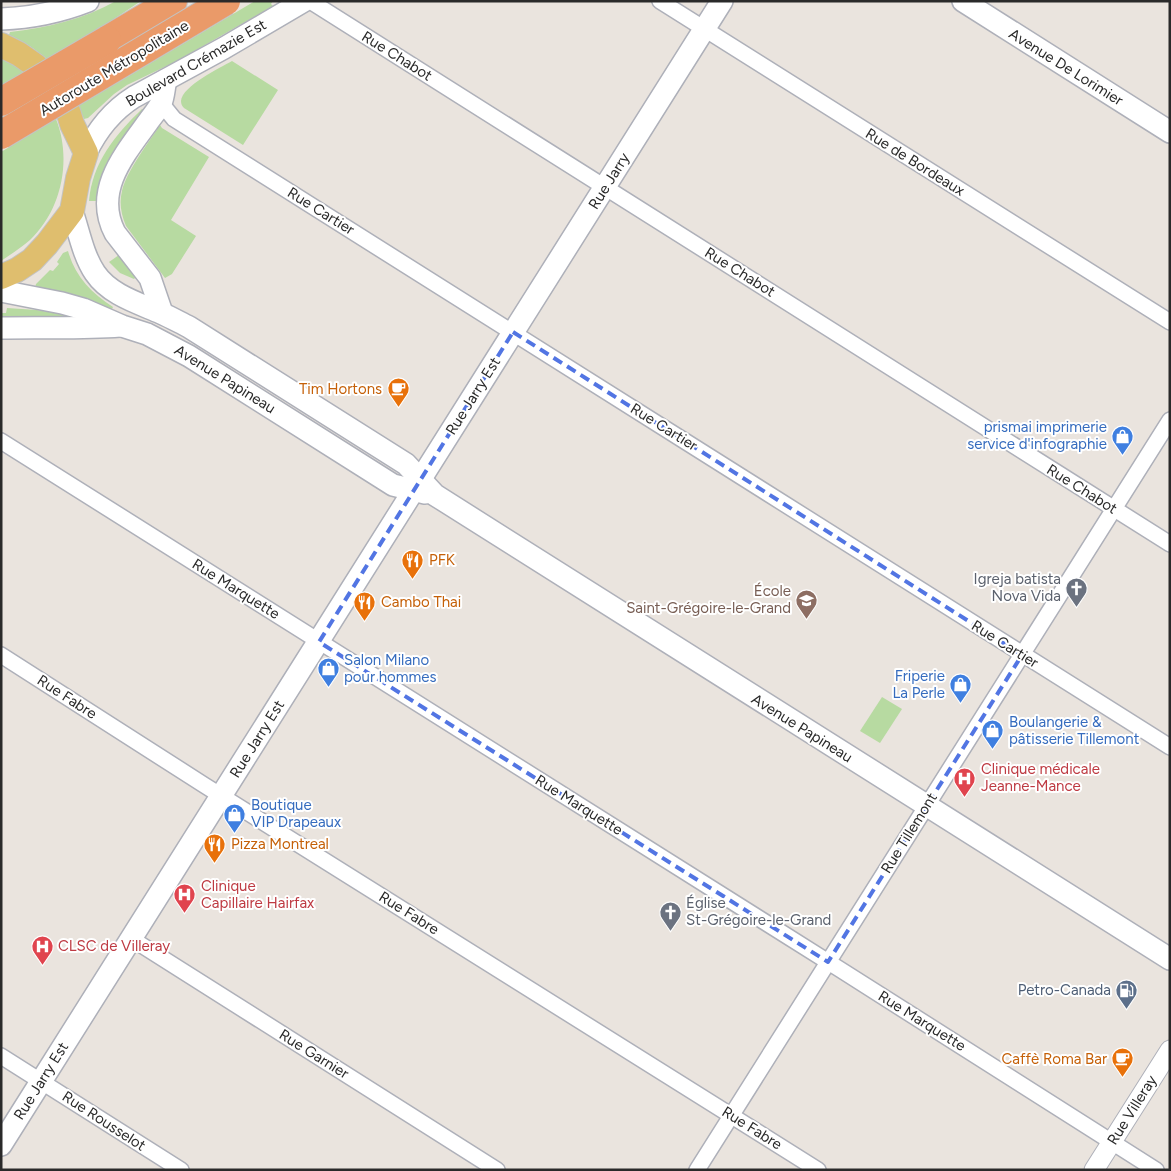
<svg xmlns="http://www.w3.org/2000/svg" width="1171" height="1171" font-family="Figtree,sans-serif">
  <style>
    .green { fill: #b7daa1 }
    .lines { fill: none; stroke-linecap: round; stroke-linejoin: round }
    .minor-casing { stroke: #aeb0b9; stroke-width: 18 }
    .tertiary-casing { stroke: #aeb0b9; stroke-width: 21 }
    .secondary-casing { stroke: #aeb0b9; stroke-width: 24 }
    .primary-casing { stroke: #c3c3c3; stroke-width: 26 }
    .motorway-casing { stroke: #c3c3c3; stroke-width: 30 }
    .minor { stroke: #fff; stroke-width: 15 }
    .tertiary { stroke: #fff; stroke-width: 19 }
    .secondary { stroke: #fff; stroke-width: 21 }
    .primary { stroke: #dfbe6e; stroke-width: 24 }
    .motorway { stroke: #ea9a69; stroke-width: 28 }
    .motorway-bridge-casing { stroke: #c3c3c3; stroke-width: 30; stroke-linecap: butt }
    .motorway-bridge { stroke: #ea9a69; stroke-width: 28 }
    .marked { fill: none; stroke: #5275e3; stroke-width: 4; stroke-dasharray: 10 6; stroke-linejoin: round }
    .labels { text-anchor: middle; stroke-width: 4; stroke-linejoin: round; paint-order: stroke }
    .street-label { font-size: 15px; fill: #2a2a2a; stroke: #fff }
    .food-label { font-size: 15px; fill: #c56008; stroke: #fff; text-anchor: start }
    .shop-label { font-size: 15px; fill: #366cbe; stroke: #fff; text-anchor: start }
    .worship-label { font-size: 15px; fill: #5b616d; stroke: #fff; text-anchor: end }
    .education-label { font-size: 15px; fill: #785e54; stroke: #fff; text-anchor: end }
    .health-label { font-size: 15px; fill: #be3a42; stroke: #fff; text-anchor: start }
    .service-label { font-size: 15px; fill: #4e5e75; stroke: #fff; text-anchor: end }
  </style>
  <rect width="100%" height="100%" fill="#eae4de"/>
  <!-- green -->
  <g class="green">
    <path d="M116 1H141L105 25 47 59C35 49 23 41 9 35L10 32C46 28 84 19 116 1Z"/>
    <polygon points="255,1 273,1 271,4 273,6 177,61 127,85 114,94 88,118 84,119 78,106"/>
    <polygon points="1,56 19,67 23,73 1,86"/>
    <path d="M232 61 278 90 243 145 184 108C182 106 181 104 181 101 182 86 220 68 232 61Z"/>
    <path d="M142 109 143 110 98 201H89C92 163 115 135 142 109Z"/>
    <path d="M56 119C72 159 62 210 30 240 21 248 11 254 1 261V152Z"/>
    <path d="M160 125 162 128 209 157 171 220 196 236 172 274 165 278 126 226C121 214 119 203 122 191 126 172 149 142 160 125Z"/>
    <path d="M68 251C75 276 91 293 113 307L112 309 83 300 35 288 36 284 50 270 53 271 59 264 57 262 63 253Z"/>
    <polygon points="119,255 136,277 134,279 120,273 109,262"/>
    <polygon points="7,308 37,310 77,317 1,320 1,313 6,313"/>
    <polygon points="882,697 902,709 880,743 860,731"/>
  </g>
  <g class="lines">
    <defs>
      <g id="minor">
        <polyline points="310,1 1170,544"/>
        <polyline points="660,1 1170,322"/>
        <polyline points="161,103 174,119 1170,747"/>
        <polyline points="1,441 841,970 1156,1170"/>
        <polyline points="1,655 204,785 818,1170"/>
        <polyline points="132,939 497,1170"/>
        <polyline points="1,1056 181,1170"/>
        <polyline points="697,1170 1170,420"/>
      </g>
      <polyline id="tertiary" points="1094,1170 1170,1050"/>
      <g id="secondary">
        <polyline points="963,1 1170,132"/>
        <path d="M1 19C31 18 60 12 88 1"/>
        <path d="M86 153C97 130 112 111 134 97L224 48 304 1"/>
        <path d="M72 211C79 232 83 255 95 273 110 295 138 303 161 313 170 317 179 322 189 327L406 464 435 495 1170 959"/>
        <polyline points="1,291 62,303 83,309 122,326 147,334 189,356 393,485 425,493"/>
        <path d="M162 313 150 278 115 233C93 191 124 155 148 122 152 116 158 110 161 103 164 97 164 87 166 80"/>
        <path d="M1 328C41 327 80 329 120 326"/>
        <polyline points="1,1145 722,1"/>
      </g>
      <g id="primary">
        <polyline points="1,45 19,54 36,66"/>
        <polyline points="1,277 17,270 32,260 47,244 72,211 78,178 86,153 72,124 68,111"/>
      </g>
      <polyline id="motorway" points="107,40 173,1"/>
    </defs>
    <!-- minor casing -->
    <use href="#minor" class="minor-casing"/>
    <!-- tertiary casing -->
    <use href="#tertiary" class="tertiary-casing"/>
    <!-- secondary casing -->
    <use href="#secondary" class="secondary-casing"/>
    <!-- primary casing -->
    <use href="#primary" class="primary-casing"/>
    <!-- motorway casing -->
    <use href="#motorway" class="motorway-casing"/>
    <!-- minor -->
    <use href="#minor" class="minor"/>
    <!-- tertiary -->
    <use href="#tertiary" class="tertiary"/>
    <!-- secondary -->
    <use href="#secondary" class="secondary"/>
    <!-- primary -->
    <use href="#primary" class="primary"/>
    <!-- motorway -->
    <use href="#motorway" class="motorway"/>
    <defs>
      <g id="motorway-bridge">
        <polyline points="1,102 107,40"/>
        <polyline points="1,135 226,1"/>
      </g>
    </defs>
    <!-- motorway-bridge casing -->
    <use href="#motorway-bridge" class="motorway-bridge-casing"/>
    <!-- motorway-bridge -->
    <use href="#motorway-bridge" class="motorway-bridge"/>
  </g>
  <!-- marked area -->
  <path class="marked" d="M513 332 1022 655 828 962 319 642Z"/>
  <!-- icons -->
  <defs>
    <symbol id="cafe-pin" viewBox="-11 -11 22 30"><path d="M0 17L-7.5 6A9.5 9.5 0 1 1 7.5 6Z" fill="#e8710a" stroke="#fff"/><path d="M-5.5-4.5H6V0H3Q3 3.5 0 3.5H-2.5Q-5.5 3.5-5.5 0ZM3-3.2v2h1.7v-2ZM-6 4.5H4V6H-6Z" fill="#fff"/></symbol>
    <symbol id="shop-pin" viewBox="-11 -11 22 30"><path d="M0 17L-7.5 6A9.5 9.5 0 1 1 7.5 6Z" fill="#3f7fe0" stroke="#fff"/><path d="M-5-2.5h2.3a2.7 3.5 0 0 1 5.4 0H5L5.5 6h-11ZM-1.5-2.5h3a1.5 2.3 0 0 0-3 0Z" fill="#fff"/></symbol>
    <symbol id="restaurant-pin" viewBox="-11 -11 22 30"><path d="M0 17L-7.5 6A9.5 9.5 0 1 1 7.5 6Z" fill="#e8710a" stroke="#fff"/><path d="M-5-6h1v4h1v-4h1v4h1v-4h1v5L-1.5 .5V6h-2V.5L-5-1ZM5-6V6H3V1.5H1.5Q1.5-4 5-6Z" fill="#fff"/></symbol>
    <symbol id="church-pin" viewBox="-11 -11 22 30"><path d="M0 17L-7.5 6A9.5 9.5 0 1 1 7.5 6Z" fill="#6b7280" stroke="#fff"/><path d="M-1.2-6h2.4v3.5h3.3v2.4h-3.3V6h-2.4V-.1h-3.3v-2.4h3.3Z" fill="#fff"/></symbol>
    <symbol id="school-pin" viewBox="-11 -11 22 30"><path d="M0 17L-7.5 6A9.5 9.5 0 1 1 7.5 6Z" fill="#8d6e63" stroke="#fff"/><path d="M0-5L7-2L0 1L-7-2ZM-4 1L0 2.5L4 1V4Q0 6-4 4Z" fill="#fff"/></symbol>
    <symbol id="hospital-pin" viewBox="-11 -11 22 30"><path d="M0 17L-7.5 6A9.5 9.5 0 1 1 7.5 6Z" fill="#e0444e" stroke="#fff"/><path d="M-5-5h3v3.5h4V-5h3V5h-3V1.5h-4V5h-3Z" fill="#fff"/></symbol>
    <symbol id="fuel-pin" viewBox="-11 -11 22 30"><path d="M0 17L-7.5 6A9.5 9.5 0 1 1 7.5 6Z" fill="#5c6f8a" stroke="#fff"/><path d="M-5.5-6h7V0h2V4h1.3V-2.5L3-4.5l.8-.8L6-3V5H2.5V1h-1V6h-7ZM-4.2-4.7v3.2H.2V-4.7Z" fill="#fff"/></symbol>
  </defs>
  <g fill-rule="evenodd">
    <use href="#cafe-pin" x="386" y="376" width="25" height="34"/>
    <use href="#shop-pin" x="1110" y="424" width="25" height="34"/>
    <use href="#restaurant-pin" x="400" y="548" width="25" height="34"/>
    <use href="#church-pin" x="1064" y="576" width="25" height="34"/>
    <use href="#school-pin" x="794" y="588" width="25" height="34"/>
    <use href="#restaurant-pin" x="352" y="590" width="25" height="34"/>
    <use href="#shop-pin" x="316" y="656" width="25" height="34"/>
    <use href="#shop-pin" x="948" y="672" width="25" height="34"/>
    <use href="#shop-pin" x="980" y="718" width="25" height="34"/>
    <use href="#hospital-pin" x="952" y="766" width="25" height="34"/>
    <use href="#shop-pin" x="222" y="802" width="25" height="34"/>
    <use href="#restaurant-pin" x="202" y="832" width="25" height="34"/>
    <use href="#hospital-pin" x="172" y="882" width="25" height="34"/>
    <use href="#church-pin" x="658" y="900" width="25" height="34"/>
    <use href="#hospital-pin" x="30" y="934" width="25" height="34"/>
    <use href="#fuel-pin" x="1114" y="978" width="25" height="34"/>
    <use href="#cafe-pin" x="1110" y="1046" width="25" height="34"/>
  </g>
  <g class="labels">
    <!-- street labels -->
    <g class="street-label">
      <text transform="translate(397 56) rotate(32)" y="5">Rue Chabot</text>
      <text transform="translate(196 63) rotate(-30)" y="5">Boulevard Crémazie Est</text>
      <text transform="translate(1066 67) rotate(32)" y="5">Avenue De Lorimier</text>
      <text transform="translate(114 68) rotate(-31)" y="5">Autoroute Métropolitaine</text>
      <text transform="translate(915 162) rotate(32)" y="5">Rue de Bordeaux</text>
      <text transform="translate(609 181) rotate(-58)" y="5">Rue Jarry</text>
      <text transform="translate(321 211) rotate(32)" y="5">Rue Cartier</text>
      <text transform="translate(740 272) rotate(32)" y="5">Rue Chabot</text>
      <text transform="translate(225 379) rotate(32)" y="5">Avenue Papineau</text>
      <text transform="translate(473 396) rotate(-58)" y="5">Rue Jarry Est</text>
      <text transform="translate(664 427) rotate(32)" y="5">Rue Cartier</text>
      <text transform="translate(1082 489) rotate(32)" y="5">Rue Chabot</text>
      <text transform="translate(236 589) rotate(32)" y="5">Rue Marquette</text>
      <text transform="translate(1005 644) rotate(32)" y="5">Rue Cartier</text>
      <text transform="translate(67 697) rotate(33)" y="5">Rue Fabre</text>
      <text transform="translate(802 728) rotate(32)" y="5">Avenue Papineau</text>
      <text transform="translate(257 739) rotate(-58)" y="5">Rue Jarry Est</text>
      <text transform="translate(579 805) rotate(32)" y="5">Rue Marquette</text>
      <text transform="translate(909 833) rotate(-58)" y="5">Rue Tillemont</text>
      <text transform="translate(409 913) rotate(32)" y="5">Rue Fabre</text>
      <text transform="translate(922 1021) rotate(32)" y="5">Rue Marquette</text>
      <text transform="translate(314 1054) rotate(32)" y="5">Rue Garnier</text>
      <text transform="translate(41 1081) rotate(-58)" y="5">Rue Jarry Est</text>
      <text transform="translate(1132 1110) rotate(-58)" y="5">Rue Villeray</text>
      <text transform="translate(104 1121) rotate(33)" y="5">Rue Rousselot</text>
      <text transform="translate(752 1128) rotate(32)" y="5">Rue Fabre</text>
    </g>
    <!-- food labels -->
    <g class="food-label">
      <text x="382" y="394" text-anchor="end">Tim Hortons</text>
      <text x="429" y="565">PFK</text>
      <text x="381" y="607">Cambo Thai</text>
      <text x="231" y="849">Pizza Montreal</text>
      <text x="1107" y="1064" text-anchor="end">Caffè Roma Bar</text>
    </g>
    <!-- shop labels -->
    <g class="shop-label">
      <text x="1107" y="432" text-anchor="end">prismai imprimerie<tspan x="1107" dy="17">service d'infographie</tspan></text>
      <text x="344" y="665">Salon Milano<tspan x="344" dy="17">pour hommes</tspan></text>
      <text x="945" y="681" text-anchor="end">Friperie<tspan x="945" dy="17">La Perle</tspan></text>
      <text x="1009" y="727">Boulangerie &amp;<tspan x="1009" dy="17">pâtisserie Tillemont</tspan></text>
      <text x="251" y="810">Boutique<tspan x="251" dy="17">VIP Drapeaux</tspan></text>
    </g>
    <!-- worship labels -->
    <g class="worship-label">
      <text x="1061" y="584">Igreja batista<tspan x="1061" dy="17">Nova Vida</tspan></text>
      <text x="686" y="908" text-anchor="start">Église<tspan x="686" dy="17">St-Grégoire-le-Grand</tspan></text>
    </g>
    <!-- education labels -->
    <g class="education-label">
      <text x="791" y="596">École<tspan x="791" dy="17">Saint-Grégoire-le-Grand</tspan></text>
    </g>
    <!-- health labels -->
    <g class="health-label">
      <text x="981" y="774">Clinique médicale<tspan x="981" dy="17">Jeanne-Mance</tspan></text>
      <text x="201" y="891">Clinique<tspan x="201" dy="17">Capillaire Hairfax</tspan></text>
      <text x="58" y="951">CLSC de Villeray</text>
    </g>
    <!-- service labels -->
    <g class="service-label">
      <text x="1111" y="995">Petro-Canada</text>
    </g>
  </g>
  <!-- border -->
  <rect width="1171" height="1171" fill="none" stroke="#2a2a2a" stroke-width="5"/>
</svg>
